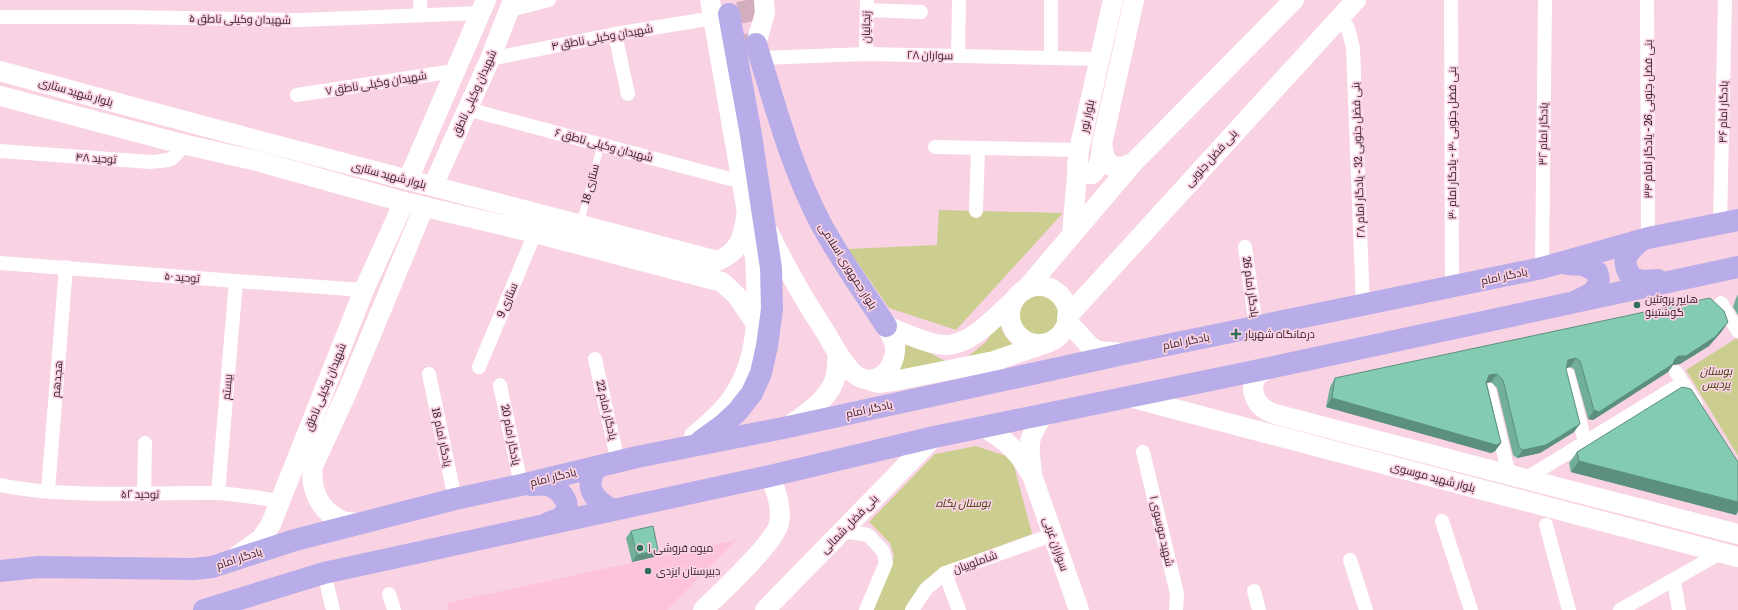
<svg xmlns="http://www.w3.org/2000/svg" width="1738" height="610" font-family="Literata,Cairo,serif">
  <style>
    .built { fill: #fdc3dd }
    .green { fill: #cbce8f }
    .lines { fill: none; stroke-linecap: round; stroke-linejoin: round }
    .primary-tunnel { stroke: #d2aebe; stroke-width: 22; stroke-dasharray: 22 11; stroke-linecap: butt }
    .lane { stroke: #fff; stroke-width: 7 }
    .street { stroke: #fff; stroke-width: 14 }
    .secondary { stroke: #fff; stroke-width: 20 }
    .primary { stroke: #b8ade8; stroke-width: 22 }
    .wall { fill: #71af99 }
    .shaded-wall { fill: #5c8f7d }
    .building { fill: #83ccb2; stroke: #5c8f7d }
    .poi-dot { fill: #306d5a; stroke: #f9d2e3; stroke-width: 1.5 }
    .labels { text-anchor: middle; stroke-width: 3.5; stroke-linejoin: round; paint-order: stroke }
    .street-label { font-size: 11px; fill: #341c28; stroke: #f9d2e3 }
    .poi-label { font-size: 11px; fill: #341c28; stroke: #f9d2e3; text-anchor: start }
    .park-label { font-size: 11px; font-style: italic; fill: #3a3a00; stroke: #f9d2e3 }
  </style>
  <rect width="100%" height="100%" fill="#f9d2e3"/>
  <!-- built -->
  <polygon class="built" points="736,540 667,610 448,610 447,603"/>
  <!-- green -->
  <g class="green">
    <polygon points="939,210 1063,213 956,330 889,308 848,249 937,245"/>
    <circle cx="1038" cy="315" r="24"/>
    <path d="M999 321C1003 333 1006 341 1017 347L966 358 986 342Z"/>
    <polygon points="1737,338 1738,341 1738,456 1686,370"/>
    <polygon points="908,340 924,350 947,362 896,373"/>
    <polygon points="976,446 1012,458 1032,534 940,568 921,584 905,610 874,610 894,556 890,543 869,522 935,454"/>
  </g>
  <g class="lines">
    <!-- primary-tunnel -->
    <polyline class="primary-tunnel" points="747,0 756,44"/>
    <!-- lane -->
    <polyline class="lane" points="580,224 601,145"/>
    <!-- street -->
    <g class="street">
      <polyline points="420,0 421,15"/>
      <polyline points="1451,0 1452,287"/>
      <polyline points="1647,0 1648,238"/>
      <polyline points="510,10 549,0"/>
      <polyline points="867,10 921,12"/>
      <polyline points="0,17 126,17 299,20 481,13"/>
      <polyline points="1340,17 1348,28 1353,48 1363,306"/>
      <polyline points="615,34 628,94"/>
      <polyline points="866,54 867,0"/>
      <polyline points="958,55 959,0"/>
      <polyline points="761,58 866,54 1099,59"/>
      <polyline points="1051,58 1051,0"/>
      <polyline points="490,59 615,34 714,18"/>
      <polyline points="297,95 454,71"/>
      <polyline points="467,109 742,182"/>
      <polyline points="935,147 1079,150"/>
      <path d="M0 151 151 162C169 160 175 162 182 144"/>
      <polyline points="976,211 978,148"/>
      <polyline points="1720,223 1725,0"/>
      <polyline points="1245,247 1256,327"/>
      <polyline points="0,263 236,281 364,290"/>
      <polyline points="1542,268 1545,0"/>
      <polyline points="1721,303 1738,331"/>
      <polyline points="595,359 618,462"/>
      <polyline points="479,367 535,233"/>
      <polyline points="1676,372 1696,404"/>
      <polyline points="429,374 455,499"/>
      <polyline points="1568,375 1585,442"/>
      <polyline points="500,385 521,485"/>
      <polyline points="1489,390 1509,475"/>
      <polyline points="1143,452 1177,594 1176,610"/>
      <polyline points="1525,479 1674,388"/>
      <path d="M0 485C70 499 146 492 216 493 237 494 259 498 280 501"/>
      <polyline points="48,490 66,267"/>
      <polyline points="218,493 236,281"/>
      <polyline points="144,494 145,443"/>
      <polyline points="1442,521 1471,610"/>
      <polyline points="1546,525 1569,610"/>
      <polyline points="842,531 868,535 883,551 886,563 866,610"/>
      <polyline points="1350,560 1366,610"/>
      <polyline points="324,573 333,610"/>
      <polyline points="945,573 959,610"/>
      <polyline points="1674,581 1679,610"/>
      <polyline points="1254,591 1259,610"/>
      <polyline points="389,594 394,610"/>
      <polyline points="912,610 926,589 945,573 1052,535"/>
      <polyline points="1620,610 1722,552"/>
    </g>
    <!-- secondary -->
    <g class="secondary">
      <polyline points="756,44 765,13 764,0"/>
      <path d="M0 71C238 137 478 197 717 261 742 251 743 235 747 211"/>
      <polyline points="0,96 182,144 257,161 404,202 535,233 722,282 737,296 756,324"/>
      <path d="M1077 163 1080 171 1084 174H1092C1101 166 1101 155 1102 144"/>
      <polyline points="1133,163 1122,167 1111,166 1105,158 1102,144 1134,0"/>
      <polyline points="408,180 486,0"/>
      <polyline points="433,186 490,59 513,0"/>
      <path d="M769 233C786 268 805 301 826 333 833 346 841 360 851 371 870 390 893 375 895 351 896 343 890 333 886 326"/>
      <polyline points="1072,234 1079,150 1113,0"/>
      <circle cx="1039" cy="315" r="29"/>
      <polyline points="1026,289 1133,163 1294,0"/>
      <polyline points="1067,317 1356,0"/>
      <polyline points="1067,321 1090,346 1098,351 1122,353"/>
      <path d="M886 326C903 332 930 346 948 345 973 343 995 317 1013 301"/>
      <path d="M1269 368C1265 371 1258 374 1256 378 1249 390 1256 405 1268 411 1273 414 1280 415 1286 417L1738 534"/>
      <polyline points="871,381 879,383 894,381 994,361 1047,343"/>
      <polyline points="1129,397 1738,557"/>
      <path d="M788 427C806 413 831 399 836 375 837 368 837 360 838 353"/>
      <path d="M983 427C1008 441 1020 453 1033 478L1079 610"/>
      <path d="M694 436C707 425 720 414 729 402 761 361 758 306 755 258L710 0"/>
      <path d="M1032 472C1028 442 1027 441 1043 415"/>
      <path d="M359 523C353 522 346 523 341 520 319 511 310 488 313 466L348 390 424 207"/>
      <polyline points="237,556 261,539 271,524 364,290 404,202"/>
      <path d="M703 610C719 594 776 542 779 523 782 506 776 491 770 476"/>
      <polyline points="765,610 934,437"/>
    </g>
    <!-- primary -->
    <g class="primary">
      <path d="M756 44C775 105 791 167 821 224 840 259 864 292 886 326"/>
      <path d="M1642 240C1627 252 1619 260 1632 278L1643 281 1658 280"/>
      <path d="M1567 264 1584 265 1597 272C1603 288 1591 295 1578 300"/>
      <polyline points="701,441 723,425 738,411 752,393 761,373 767,346 772,309 771,268 751,135 729,14"/>
      <path d="M597 467C583 486 593 499 612 510"/>
      <path d="M531 485C537 485 543 484 547 485 561 489 576 507 560 518 557 520 552 521 548 523"/>
      <polyline points="0,571 38,567 194,569 212,567 295,540 455,499 521,485 637,457 788,427 1128,353 1542,268 1648,238 1738,220"/>
      <polyline points="204,610 324,573 770,476 934,437 1269,368 1738,267"/>
    </g>
  </g>
  <!-- wall -->
  <g class="wall">
    <polygon points="1738,295 1738,315 1733,307 1736,298"/>
    <polygon points="1728,322 1722,331 1709,346 1680,364 1673,365 1668,372 1593,420 1588,419 1574,369 1570,367 1566,368 1574,432 1540,453 1517,458 1513,455 1497,388 1491,382 1487,383 1501,443 1495,451 1491,453 1326,407 1330,387 1335,378"/>
    <polygon points="1577,452 1738,462 1738,511 1736,515 1571,472 1569,463"/>
    <polygon points="631,531 658,550 654,557 632,562 626,538"/>
  </g>
  <!-- shaded-wall -->
  <g class="shaded-wall">
    <polygon points="1728,322 1722,331 1709,346 1680,364 1673,365 1668,372 1593,420 1588,419 1594,410 1675,359 1678,356"/>
    <polygon points="1576,358 1570,367 1562,369 1568,360"/>
    <polygon points="1497,374 1491,382 1483,384 1489,375"/>
    <polygon points="1332,398 1501,443 1495,451 1491,453 1326,407"/>
    <polygon points="1580,424 1574,432 1540,453 1517,458 1523,450"/>
    <polygon points="1579,461 1738,502 1738,511 1736,515 1571,472"/>
    <polygon points="658,550 654,557 632,562 637,555"/>
  </g>
  <!-- building -->
  <g class="building">
    <polygon points="1710,298 1724,311 1728,322 1715,337 1686,356 1678,356 1675,359 1673,364 1599,412 1594,410 1580,361 1576,358 1568,360 1566,369 1580,424 1546,445 1523,450 1519,447 1503,380 1497,374 1489,375 1486,383 1501,443 1496,445 1332,398 1335,378"/>
    <polygon points="1682,387 1691,389 1738,462 1738,502 1579,461 1577,452"/>
    <polygon points="653,526 658,550 637,555 631,531"/>
  </g>
  <!-- markers -->
  <g class="poi-dot">
    <circle cx="1637" cy="305" r="4"/>
    <path d="M1234 328h4v4h4v4h-4v4h-4v-4h-4v-4h4z"/>
    <circle cx="640" cy="548" r="4"/>
    <circle cx="648" cy="571" r="4"/>
  </g>
  <g class="labels">
    <!-- street labels -->
    <g class="street-label">
      <text transform="translate(240 19) rotate(1)" y="4">شهیدان وکیلی ناطق ۵</text>
      <text transform="translate(866 27) rotate(-89)" y="4">زنجانیان</text>
      <text transform="translate(602 37) rotate(-10)" y="4">شهیدان وکیلی ناطق ۴</text>
      <text transform="translate(930 55) rotate(1)" y="4">سواران ۲۸</text>
      <text transform="translate(376 83) rotate(-9)" y="4">شهیدان وکیلی ناطق ۷</text>
      <text transform="translate(76 92) rotate(16)" y="4">بلوار شهید ستاری</text>
      <text transform="translate(474 93) rotate(-66)" y="4">شهیدان وکیلی ناطق</text>
      <text transform="translate(1723 112) rotate(-89)" y="4">یادگار امام ۳۶</text>
      <text transform="translate(1087 116) rotate(-78)" y="4">بلوار نور</text>
      <text transform="translate(1648 119) rotate(-90)" y="4">بنی فضل جنوبی 26 - یادگار امام ۳۴</text>
      <text transform="translate(1543 134) rotate(-89)" y="4">یادگار امام ۳۲</text>
      <text transform="translate(1452 143) rotate(-90)" y="4">بنی فضل جنوبی ۳۰ - یادگار امام ۳۰</text>
      <text transform="translate(604 145) rotate(15)" y="4">شهیدان وکیلی ناطق ۶</text>
      <text transform="translate(96 158) rotate(4)" y="4">توحید ۴۸</text>
      <text transform="translate(1211 158) rotate(-48)" y="4">بنی فضل جنوبی</text>
      <text transform="translate(1358 160) rotate(-92)" y="4">بنی فضل جنوبی 32 - یادگار امام ۲۸</text>
      <text transform="translate(389 175) rotate(15)" y="4">بلوار شهید ستاری</text>
      <text transform="translate(590 184) rotate(-75)" y="4">ستاری 18</text>
      <text transform="translate(848 266) rotate(58)" y="4">بلوار جمهوری اسلامی</text>
      <text transform="translate(1504 276) rotate(-12)" y="4">یادگار امام</text>
      <text transform="translate(182 277) rotate(5)" y="4">توحید ۵۰</text>
      <text transform="translate(1251 287) rotate(82)" y="4">یادگار امام 26</text>
      <text transform="translate(507 300) rotate(-67)" y="4">ستاری 9</text>
      <text transform="translate(1186 341) rotate(-11)" y="4">یادگار امام</text>
      <text transform="translate(57 379) rotate(-85)" y="4">هجدهم</text>
      <text transform="translate(227 387) rotate(-85)" y="4">بیستم</text>
      <text transform="translate(325 387) rotate(-68)" y="4">شهیدان وکیلی ناطق</text>
      <text transform="translate(869 409) rotate(-12)" y="4">یادگار امام</text>
      <text transform="translate(607 410) rotate(77)" y="4">یادگار امام 22</text>
      <text transform="translate(511 435) rotate(79)" y="4">یادگار امام 20</text>
      <text transform="translate(442 437) rotate(78)" y="4">یادگار امام 18</text>
      <text transform="translate(553 477) rotate(-14)" y="4">یادگار امام</text>
      <text transform="translate(1433 477) rotate(15)" y="4">بلوار شهید موسوی</text>
      <text transform="translate(140 494) rotate(1)" y="4">توحید ۵۲</text>
      <text transform="translate(849 524) rotate(-46)" y="4">بنی فضل شمالی</text>
      <text transform="translate(1162 531) rotate(77)" y="4">شهید موسوی ۱</text>
      <text transform="translate(1056 544) rotate(71)" y="4">سواران غربی</text>
      <text transform="translate(239 558) rotate(-18)" y="4">یادگار امام</text>
      <text transform="translate(975 562) rotate(-20)" y="4">شاملوییان</text>
    </g>
    <!-- poi labels -->
    <g class="poi-label">
      <text x="1645" y="303">هایپر پروتئین<tspan x="1645" dy="13">گوشتینو</tspan></text>
      <text x="1245" y="338">درمانگاه شهریار</text>
      <text x="648" y="552">میوه فروشی ا</text>
      <text x="656" y="575">دبیرستان ایزدی</text>
    </g>
    <!-- park labels -->
    <g class="park-label">
      <text x="1716" y="375">بوستان<tspan x="1716" dy="13">پردیس</tspan></text>
      <text x="963" y="507">بوستان پگاه</text>
    </g>
  </g>
</svg>
